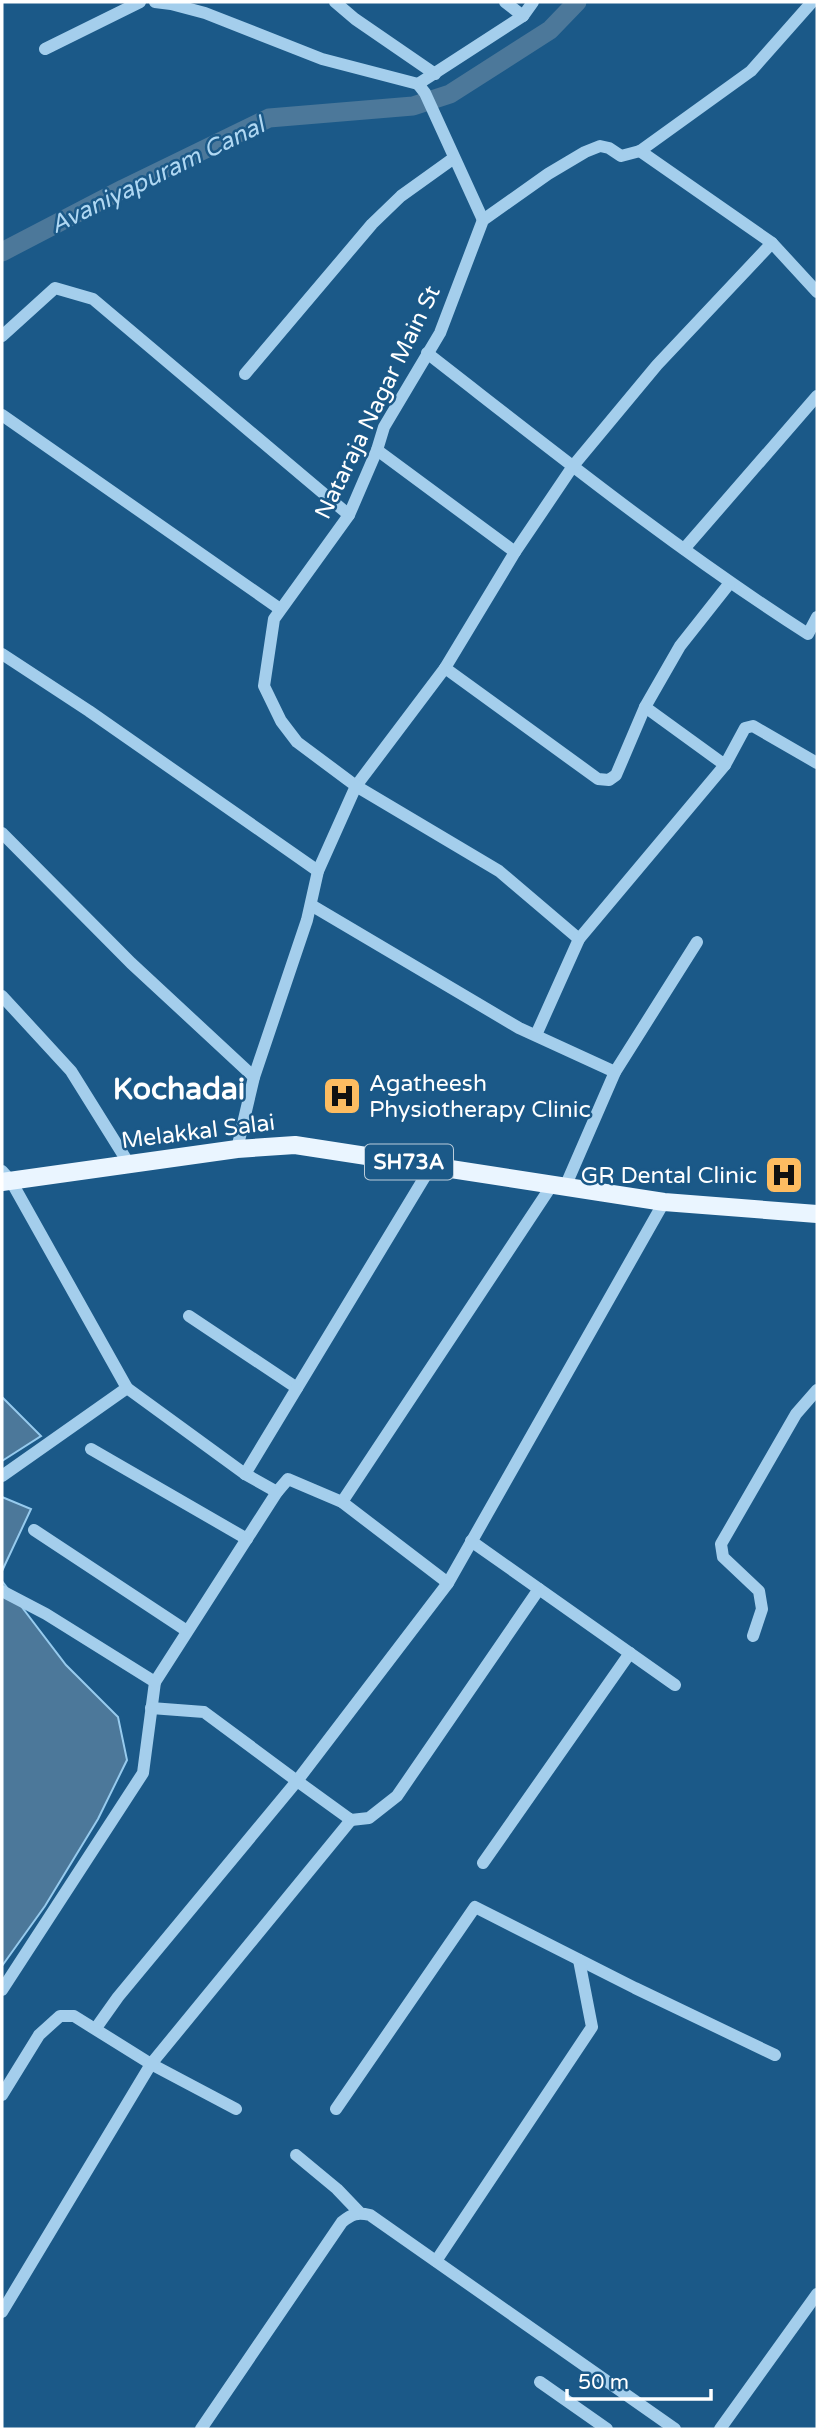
<svg xmlns="http://www.w3.org/2000/svg" width="819" height="2431" font-family="'Varela Round',sans-serif">
  <style>
    .water { fill: #4c789a; stroke: #97cbee; stroke-width: 2 }
    .lines { fill: none; stroke-linecap: round; stroke-linejoin: round }
    .canal { stroke: #4c789a; stroke-width: 19 }
    .minor { stroke: #a4ceec; stroke-width: 12 }
    .major { stroke: #eaf5ff; stroke-width: 18 }
    .labels { text-anchor: middle; stroke-width: 5; stroke-linejoin: round; paint-order: stroke }
    .shield { fill: #1b5988; stroke: #bbcddb; stroke-width: 2 }
    .shield-label { font-size: 21px; font-weight: bold; fill: #fff }
    .street-label { font-size: 23px; fill: #fff; stroke: #1b5988 }
    .poi-label { font-size: 23px; fill: #fff; stroke: #1b5988; text-anchor: start }
    .water-label { font-size: 24px; font-style: italic; fill: #b0d8f3; stroke: #1b5988 }
    .district-label { font-size: 30px; font-weight: bold; fill: #fff; stroke: #1b5988 }
  </style>
  <rect width="100%" height="100%" fill="#1b5988"/>
  <!-- water -->
  <g class="water">
    <polygon points="2,1397 41,1436 2,1461"/>
    <polygon points="2,1497 31,1509 2,1571"/>
    <polygon points="2,1581 66,1665 118,1717 127,1760 98,1819 45,1906 2,1966"/>
  </g>
  <g class="lines">
    <!-- canal -->
    <polyline class="canal" points="2,252 123,189 269,118 413,106 450,94 550,30 577,2"/>
    <!-- minor -->
    <g class="minor">
      <polyline points="155,2 171,4 205,13 322,59 418,84"/>
      <polyline points="335,2 355,19 435,74"/>
      <polyline points="505,2 523,16"/>
      <polyline points="45,49 140,2"/>
      <polyline points="640,151 772,243 817,292"/>
      <polyline points="483,220 425,93 418,84 523,16 533,2"/>
      <polyline points="2,336 55,288 93,299 349,515"/>
      <path d="M427 353C552 450 675 549 808 634L817 617"/>
      <polyline points="245,374 372,224 401,196 454,158"/>
      <polyline points="2,415 280,609"/>
      <polyline points="377,450 515,552 573,466 657,365 772,243"/>
      <polyline points="684,549 817,396"/>
      <polyline points="515,552 445,668 356,786 499,871 579,939"/>
      <polyline points="729,584 680,646 645,707 725,765 745,728 753,726 817,763"/>
      <polyline points="2,654 89,711 318,871"/>
      <polyline points="445,668 598,779 609,780 616,775 645,707"/>
      <polyline points="2,833 131,963 254,1077"/>
      <polyline points="311,905 519,1028 615,1072"/>
      <polyline points="2,996 71,1071 129,1164"/>
      <polyline points="536,1035 579,939 725,765"/>
      <polyline points="237,1149 254,1077 307,920 318,871 356,786 297,742 281,721 264,686 274,619 349,515 377,450 384,427 440,333 483,220 548,174 585,152 600,146 609,148 621,156 640,151 751,71 812,2"/>
      <polyline points="2,1171 11,1181 127,1388 2,1476"/>
      <polyline points="565,1187 615,1072 697,942"/>
      <polyline points="189,1316 297,1388"/>
      <polyline points="127,1388 245,1474 277,1492"/>
      <polyline points="91,1449 247,1539"/>
      <polyline points="245,1474 432,1165"/>
      <polyline points="342,1502 552,1185"/>
      <polyline points="34,1530 187,1631"/>
      <polyline points="471,1541 675,1685"/>
      <polyline points="2,1591 46,1614 155,1682 143,1773 2,1990"/>
      <polyline points="753,1636 762,1609 759,1591 723,1557 721,1544 796,1414 817,1390"/>
      <polyline points="155,1682 277,1492 288,1479 342,1502 448,1583 664,1202"/>
      <polyline points="151,1708 204,1712 297,1781 448,1583"/>
      <polyline points="483,1863 630,1653"/>
      <polyline points="96,2028 118,1997 297,1781 351,1820 369,1818 397,1796 539,1589"/>
      <polyline points="2,2095 39,2035 60,2016 74,2016 151,2064 236,2109"/>
      <polyline points="336,2109 475,1907 635,1988 775,2055"/>
      <polyline points="296,2155 337,2189 359,2212"/>
      <polyline points="436,2261 592,2027 579,1960"/>
      <polyline points="2,2312 151,2064 351,1820"/>
      <polyline points="540,2382 607,2429"/>
      <path d="M201 2429 342 2222C352 2214 357 2212 370 2215L675 2429"/>
      <polyline points="720,2429 817,2294"/>
    </g>
    <!-- major -->
    <polyline class="major" points="2,1182 237,1149 295,1145 664,1202 817,1214"/>
  </g>
  <!-- icons -->
  <defs>
    <symbol id="hospital-square" viewBox="-11 -11 22 22"><rect x="-9" y="-9" width="18" height="18" rx="4" fill="#fdbc61" stroke="#1b5988"/><path d="M-5-5h3v3.5h4V-5h3V5h-3V1.5h-4V5h-3Z" fill="#111"/></symbol>
  </defs>
  <g fill-rule="evenodd">
    <use href="#hospital-square" x="320" y="1074" width="44" height="44"/>
    <use href="#hospital-square" x="762" y="1153" width="44" height="44"/>
  </g>
  <g class="labels">
    <!-- shield labels -->
    <rect class="shield" x="365" y="1144.5" width="88" height="35" rx="5"/>
    <g class="shield-label">
      <text x="409" y="1169">SH73A</text>
    </g>
    <!-- street labels -->
    <g class="street-label">
      <text transform="translate(377 402) rotate(-64)" y="8">Nataraja Nagar Main St</text>
      <text transform="translate(198 1131) rotate(-7)" y="8">Melakkal Salai</text>
    </g>
    <!-- poi labels -->
    <g class="poi-label">
      <text x="369" y="1091">Agatheesh<tspan x="369" dy="26">Physiotherapy Clinic</tspan></text>
      <text x="757" y="1183" text-anchor="end">GR Dental Clinic</text>
    </g>
    <!-- water labels -->
    <g class="water-label">
      <text transform="translate(157 175) rotate(-26)" y="8">Avaniyapuram Canal</text>
    </g>
    <!-- district labels -->
    <g class="district-label">
      <text x="179" y="1099">Kochadai</text>
    </g>
  </g>
  <!-- border -->
  <rect width="819" height="2431" fill="none" stroke="#ffffff" stroke-width="7"/>
  <!-- scale -->
  <path d="M567 2389v10h144v-10" fill="none" stroke="#ffffff" stroke-width="3.5"/>
  <text x="578" y="2389" font-size="21" fill="#ffffff" stroke="#1b5988" stroke-width="5" paint-order="stroke">50 m</text>
</svg>
